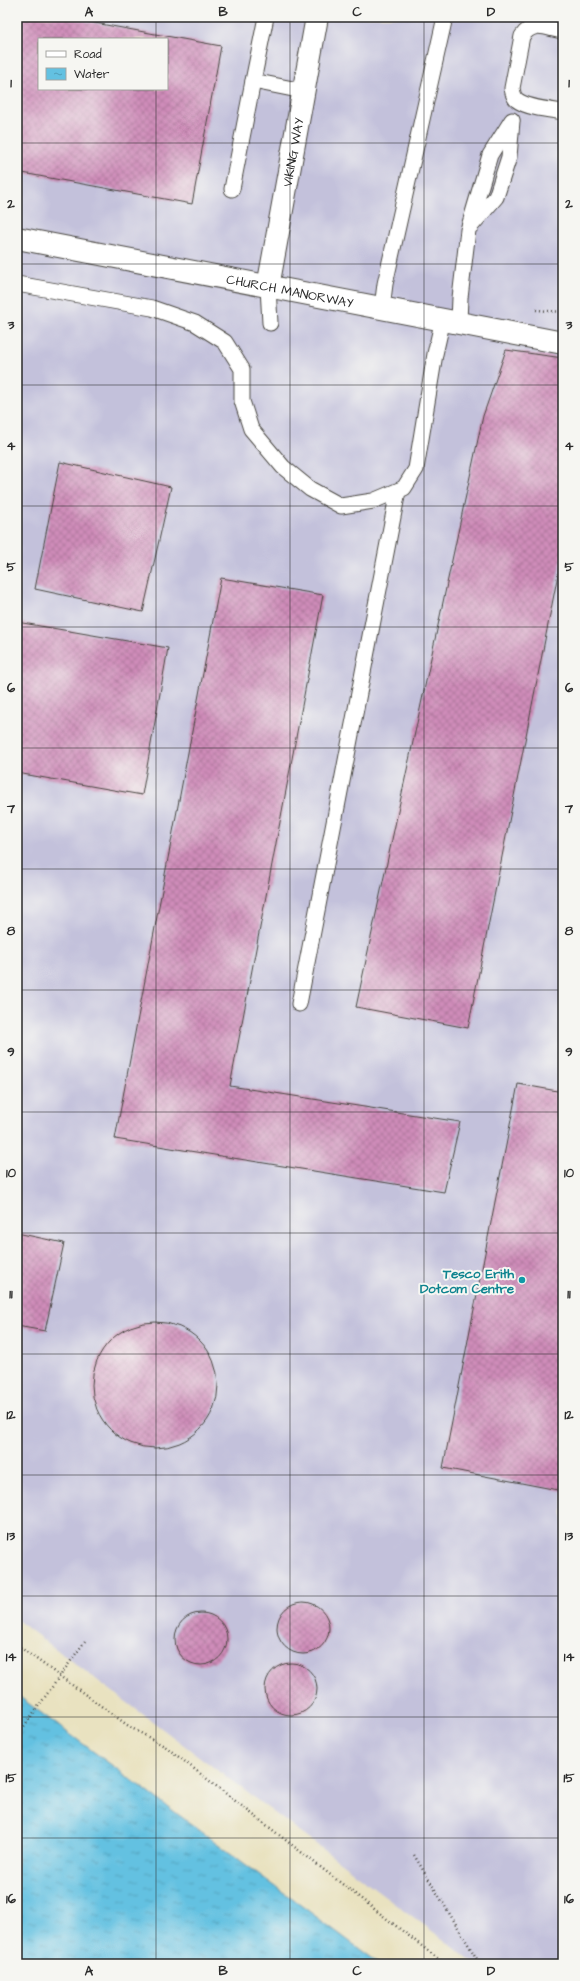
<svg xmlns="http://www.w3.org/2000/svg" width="580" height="1981" font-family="'Architects Daughter',sans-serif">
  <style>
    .industrial { fill: #c3c1db; fill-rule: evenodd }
    .water { fill: url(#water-ripples); stroke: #477686 }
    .building { fill: url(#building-cross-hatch); fill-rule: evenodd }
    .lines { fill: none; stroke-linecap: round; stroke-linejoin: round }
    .lane-casing { stroke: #484641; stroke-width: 17 }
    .street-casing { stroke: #484641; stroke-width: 24 }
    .path { stroke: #484641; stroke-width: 2.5; stroke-dasharray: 1 3; stroke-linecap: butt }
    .lane { stroke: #fff; stroke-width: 15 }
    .street { stroke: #fff; stroke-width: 22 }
    .grid { fill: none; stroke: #2b2b2b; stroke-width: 1; stroke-opacity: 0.55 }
    .culture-dot { fill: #0f9aa8; stroke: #f6f6f2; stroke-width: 1.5 }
    .labels { text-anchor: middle; stroke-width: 4; stroke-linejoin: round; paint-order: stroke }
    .street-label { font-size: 13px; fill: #2b2b2b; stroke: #f6f6f2 }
    .culture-label { font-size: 13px; font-weight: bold; fill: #0d838f; stroke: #f6f6f2; text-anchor: end }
    .neatline { fill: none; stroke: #2b2b2b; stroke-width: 1.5 }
    .grid-label { font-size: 13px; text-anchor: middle; font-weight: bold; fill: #2b2b2b }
  </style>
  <defs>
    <pattern id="water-ripples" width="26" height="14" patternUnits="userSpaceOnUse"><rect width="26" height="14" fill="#63c1e1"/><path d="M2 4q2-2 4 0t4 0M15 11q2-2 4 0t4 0" fill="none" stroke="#529db7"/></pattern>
    <pattern id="building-cross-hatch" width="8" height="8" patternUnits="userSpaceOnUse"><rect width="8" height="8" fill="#cf8cb9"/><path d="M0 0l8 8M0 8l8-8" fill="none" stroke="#a87397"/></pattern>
  </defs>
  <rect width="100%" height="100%" fill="#f6f6f2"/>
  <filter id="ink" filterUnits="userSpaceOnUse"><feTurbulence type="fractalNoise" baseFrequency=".025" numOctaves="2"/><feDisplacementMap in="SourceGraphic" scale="8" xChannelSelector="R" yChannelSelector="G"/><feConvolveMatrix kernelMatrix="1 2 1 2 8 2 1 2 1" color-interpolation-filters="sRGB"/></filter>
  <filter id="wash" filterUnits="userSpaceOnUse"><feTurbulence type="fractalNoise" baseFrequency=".012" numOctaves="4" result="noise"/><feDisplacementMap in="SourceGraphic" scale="16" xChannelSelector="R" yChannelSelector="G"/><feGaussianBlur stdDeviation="0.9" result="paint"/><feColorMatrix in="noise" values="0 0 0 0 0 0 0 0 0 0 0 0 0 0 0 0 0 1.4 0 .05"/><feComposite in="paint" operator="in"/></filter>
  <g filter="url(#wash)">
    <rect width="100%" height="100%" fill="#e9e2c0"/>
    <!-- industrial -->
    <path class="industrial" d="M17 17H563V1964H476L17 1620ZM39 39H167V89H39Z"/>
    <!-- water -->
    <polygon class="water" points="17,1695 380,1964 17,1964"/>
    <g id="blocks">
      <!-- building -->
      <g class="building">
        <path d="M17 17H62L221 46 192 204 17 172ZM39 39H167V89H39Z"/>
        <polygon points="506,350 563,358 563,549 468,1028 356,1007 483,416"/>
        <polygon points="60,462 171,487 143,612 35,589"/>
        <polygon points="221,578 323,595 230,1086 460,1122 444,1192 115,1139"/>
        <polygon points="17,622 168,648 142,795 17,773"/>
        <polygon points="518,1084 563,1092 563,1491 443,1468"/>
        <polygon points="17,1233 64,1243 45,1331 17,1326"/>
        <circle cx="155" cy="1385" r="63"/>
        <circle cx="303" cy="1628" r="26"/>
        <circle cx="201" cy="1639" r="26"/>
        <circle cx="291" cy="1689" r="26"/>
      </g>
    </g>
  </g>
  <g filter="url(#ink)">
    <use href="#blocks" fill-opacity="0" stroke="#484641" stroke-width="1"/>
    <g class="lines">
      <defs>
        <g id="lane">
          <polyline points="266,17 253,81 303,91"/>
          <path d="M563 31C545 28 534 20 522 36L512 88C513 93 513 97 517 100 527 108 551 110 563 112"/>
          <polyline points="232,189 253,81"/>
          <polyline points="471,226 496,197 509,157 512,121"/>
          <polyline points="17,284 152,308 195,323 225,342 242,369 242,401 251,429 283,467 310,489 341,506 373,501 404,488 416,469 435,354 443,319"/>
          <polyline points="268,287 270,323"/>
          <polyline points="382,308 385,284 445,17"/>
          <polyline points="459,321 460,298 468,230 490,155 512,120"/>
          <polyline points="299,1004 398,491"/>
        </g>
        <g id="street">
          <path id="s1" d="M17 238 563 343"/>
          <path id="s2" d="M268 287 317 17"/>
        </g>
      </defs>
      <!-- lane casing -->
      <use href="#lane" class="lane-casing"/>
      <!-- street casing -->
      <use href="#street" class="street-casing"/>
      <!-- path -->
      <g class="path">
        <polyline points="536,310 563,312"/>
        <polyline points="17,1645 130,1727 166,1747 445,1964"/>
        <polyline points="17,1736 85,1641"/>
        <polyline points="414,1855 480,1964"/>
        <polyline points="510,1964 513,1964"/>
      </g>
      <!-- lane -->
      <use href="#lane" class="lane"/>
      <!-- street -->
      <use href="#street" class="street"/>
    </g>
  </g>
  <!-- grid -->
  <path class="grid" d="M156 17V39M290 17V1964M424 17V1964M156 89V1964M17 143H563M17 264H563M17 385H563M17 506H563M17 627H563M17 748H563M17 869H563M17 990H563M17 1112H563M17 1233H563M17 1354H563M17 1475H563M17 1596H563M17 1717H563M17 1838H563"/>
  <!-- markers -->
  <circle class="culture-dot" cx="522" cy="1280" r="4"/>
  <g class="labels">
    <!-- street labels -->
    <g class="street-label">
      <text dy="5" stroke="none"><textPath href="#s2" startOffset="137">VIKING WAY</textPath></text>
      <text dy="5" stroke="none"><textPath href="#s1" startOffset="278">CHURCH MANORWAY</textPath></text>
    </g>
    <!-- culture labels -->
    <g class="culture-label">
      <text x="514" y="1278">Tesco Erith<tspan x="514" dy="15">Dotcom Centre</tspan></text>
    </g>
  </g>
  <!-- margin -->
  <rect width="580" height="1981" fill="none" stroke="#f6f6f2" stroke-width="44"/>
  <!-- legend -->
  <rect x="38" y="38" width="130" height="52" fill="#f6f6f2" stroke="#a5a5a2"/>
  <rect x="46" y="51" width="20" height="6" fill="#ffffff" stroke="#a5a5a2"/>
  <text x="74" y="58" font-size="12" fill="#2b2b2b">Road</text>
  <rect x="46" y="68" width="20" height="12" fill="url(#water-ripples)" stroke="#a5a5a2"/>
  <text x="74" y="78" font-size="12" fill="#2b2b2b">Water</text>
  <rect x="22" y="22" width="536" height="1937" class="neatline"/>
  <g class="grid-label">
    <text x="89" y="16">A</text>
    <text x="223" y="16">B</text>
    <text x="357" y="16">C</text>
    <text x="491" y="16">D</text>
    <text x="11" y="87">1</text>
    <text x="569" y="87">1</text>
    <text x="11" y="208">2</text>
    <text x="569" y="208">2</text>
    <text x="11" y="329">3</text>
    <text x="569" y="329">3</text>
    <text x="11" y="450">4</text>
    <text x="569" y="450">4</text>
    <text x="11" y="571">5</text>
    <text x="569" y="571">5</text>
    <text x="11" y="692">6</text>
    <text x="569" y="692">6</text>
    <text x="11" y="813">7</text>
    <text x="569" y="813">7</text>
    <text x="11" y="935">8</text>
    <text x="569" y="935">8</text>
    <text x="11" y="1056">9</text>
    <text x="569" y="1056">9</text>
    <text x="11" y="1177">10</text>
    <text x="569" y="1177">10</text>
    <text x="11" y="1298">11</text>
    <text x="569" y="1298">11</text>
    <text x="11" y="1419">12</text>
    <text x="569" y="1419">12</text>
    <text x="11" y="1540">13</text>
    <text x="569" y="1540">13</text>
    <text x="11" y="1661">14</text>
    <text x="569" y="1661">14</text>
    <text x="11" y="1782">15</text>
    <text x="569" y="1782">15</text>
    <text x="11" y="1903">16</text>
    <text x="569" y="1903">16</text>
    <text x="89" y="1975">A</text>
    <text x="223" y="1975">B</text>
    <text x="357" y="1975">C</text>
    <text x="491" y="1975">D</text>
  </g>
</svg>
